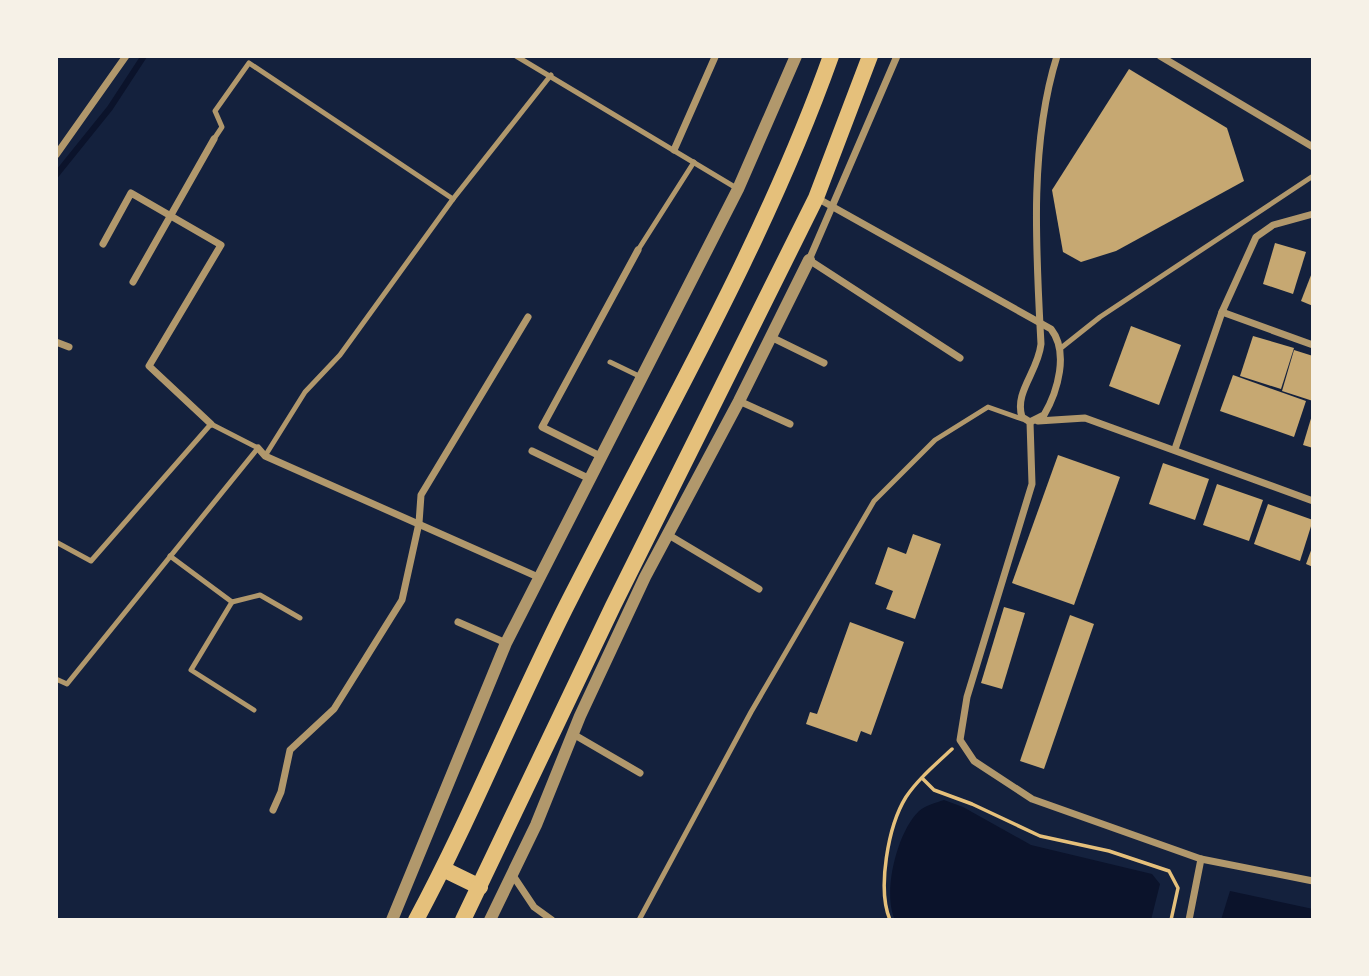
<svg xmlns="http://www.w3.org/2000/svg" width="1369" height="976" font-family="'Open Sans',sans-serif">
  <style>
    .water { fill: #0b132b }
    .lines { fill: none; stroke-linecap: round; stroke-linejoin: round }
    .stream { stroke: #0b132b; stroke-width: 6 }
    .building { fill: #c6a872 }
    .path { stroke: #e5c07b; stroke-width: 3.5 }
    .service { stroke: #b1986c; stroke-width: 5 }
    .minor { stroke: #b1986c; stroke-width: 7 }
    .tertiary { stroke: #b1986c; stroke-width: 12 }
    .primary { stroke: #e5c07b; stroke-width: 16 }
  </style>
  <rect width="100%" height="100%" fill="#14213d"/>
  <!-- water -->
  <g class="water">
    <path d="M944 800 963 807 1031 845 1152 874 1160 884 1151 920H895C882 893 897 832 919 811 926 805 935 803 944 800Z"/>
    <polygon points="1230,891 1313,909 1313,920 1221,920"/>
  </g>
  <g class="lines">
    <!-- stream -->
    <polyline class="stream" points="56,175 110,108 144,56"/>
  </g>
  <!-- building -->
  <g class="building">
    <polygon points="1129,69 1227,128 1244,181 1116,251 1081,262 1063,252 1052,190"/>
    <polygon points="1275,243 1306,252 1293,294 1263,284"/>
    <polygon points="1313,270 1313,306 1301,301"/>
    <polygon points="1131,326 1181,345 1159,405 1109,386"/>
    <polygon points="1253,336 1294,348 1281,389 1240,376"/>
    <polygon points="1294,350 1313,356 1313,401 1282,391"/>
    <polygon points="1233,375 1306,401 1294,437 1220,411"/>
    <polygon points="1312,415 1313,415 1313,448 1303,445"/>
    <polygon points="1058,455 1120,477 1074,605 1012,583"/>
    <polygon points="1163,463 1209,479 1195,520 1149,504"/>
    <polygon points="1217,484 1263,500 1249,541 1203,525"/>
    <polygon points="1268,504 1313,520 1300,561 1254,544"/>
    <polygon points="913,534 941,544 915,619 886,609 893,591 875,584 888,547 906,554"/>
    <polygon points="1313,545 1313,567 1306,564"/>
    <polygon points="1004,607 1025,613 1002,689 981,683"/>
    <polygon points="1070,615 1094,624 1044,769 1020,761"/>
    <polygon points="850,622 904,642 871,735 861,731 857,742 806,724 810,712 817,714"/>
  </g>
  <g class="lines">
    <!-- path -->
    <g class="path">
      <polyline points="922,778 934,790 972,804 1040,836 1109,851 1169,871 1178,888 1171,920"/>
      <path d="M890 920C877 889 888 826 906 797 918 779 936 764 952 749"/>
    </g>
    <!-- service -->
    <g class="service">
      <polyline points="516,56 738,189"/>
      <polyline points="214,139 222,127 215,111 249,63 453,199"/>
      <polyline points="638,250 694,162"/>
      <polyline points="1061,348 1100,317 1313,176"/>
      <polyline points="610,362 641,377"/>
      <polyline points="265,456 305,392 340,355 453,199 551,75"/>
      <polyline points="56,542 91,561 211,424 258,448 67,684 56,679"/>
      <polyline points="170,556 232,602 191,670 254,710"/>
      <polyline points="232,602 260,595 300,618"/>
      <polyline points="639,920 751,712 874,501 935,440 988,407 1022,419"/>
    </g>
    <!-- minor -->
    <g class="minor">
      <polyline points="897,56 809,260 960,358"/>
      <polyline points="1160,56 1313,147"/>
      <polyline points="674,150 715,57"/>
      <polyline points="56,155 126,56"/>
      <path d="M817 198 1051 329C1069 352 1058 391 1044 415L1030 422"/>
      <polyline points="103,244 131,193 221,245 149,366 211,424"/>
      <polyline points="133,282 214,139"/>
      <polyline points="1222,312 1313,345"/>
      <polyline points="771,337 824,363"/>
      <polyline points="56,342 69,347"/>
      <polyline points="739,401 790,424"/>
      <polyline points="1038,421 1085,418 1313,501"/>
      <polyline points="1030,422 1032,484 967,697 960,740 974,761 1032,799 1201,859 1313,881"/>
      <path d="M1030 422 1022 417C1014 392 1038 372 1041 344 1036 251 1029 145 1057 56"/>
      <polyline points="258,448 265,456 538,577"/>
      <polyline points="1175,449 1222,312 1256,237 1273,225 1313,214"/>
      <polyline points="532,451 590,479"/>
      <polyline points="602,457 542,427 638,250"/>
      <polyline points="667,534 759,589"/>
      <polyline points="458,622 506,643"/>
      <polyline points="573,734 640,773"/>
      <polyline points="273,810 281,792 290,750 334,709 402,600 419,523 421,495 528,317"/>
      <polyline points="512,874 534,907 552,920"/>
      <polyline points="1189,920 1201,859"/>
    </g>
    <!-- tertiary -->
    <g class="tertiary">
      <polyline points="392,920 506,643 738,189 796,56"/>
      <polyline points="490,920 536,825 580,716 645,577 739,401 809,260"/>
    </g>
    <!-- primary -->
    <g class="primary">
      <polyline points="443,869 480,887"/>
      <path d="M416 920C473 814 517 702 572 595 662 418 764 244 831 56"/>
      <polyline points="463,920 613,606 816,198 870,56"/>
    </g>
  </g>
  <!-- border -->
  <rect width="1369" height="976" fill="none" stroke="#f6f1e7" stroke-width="116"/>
</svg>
